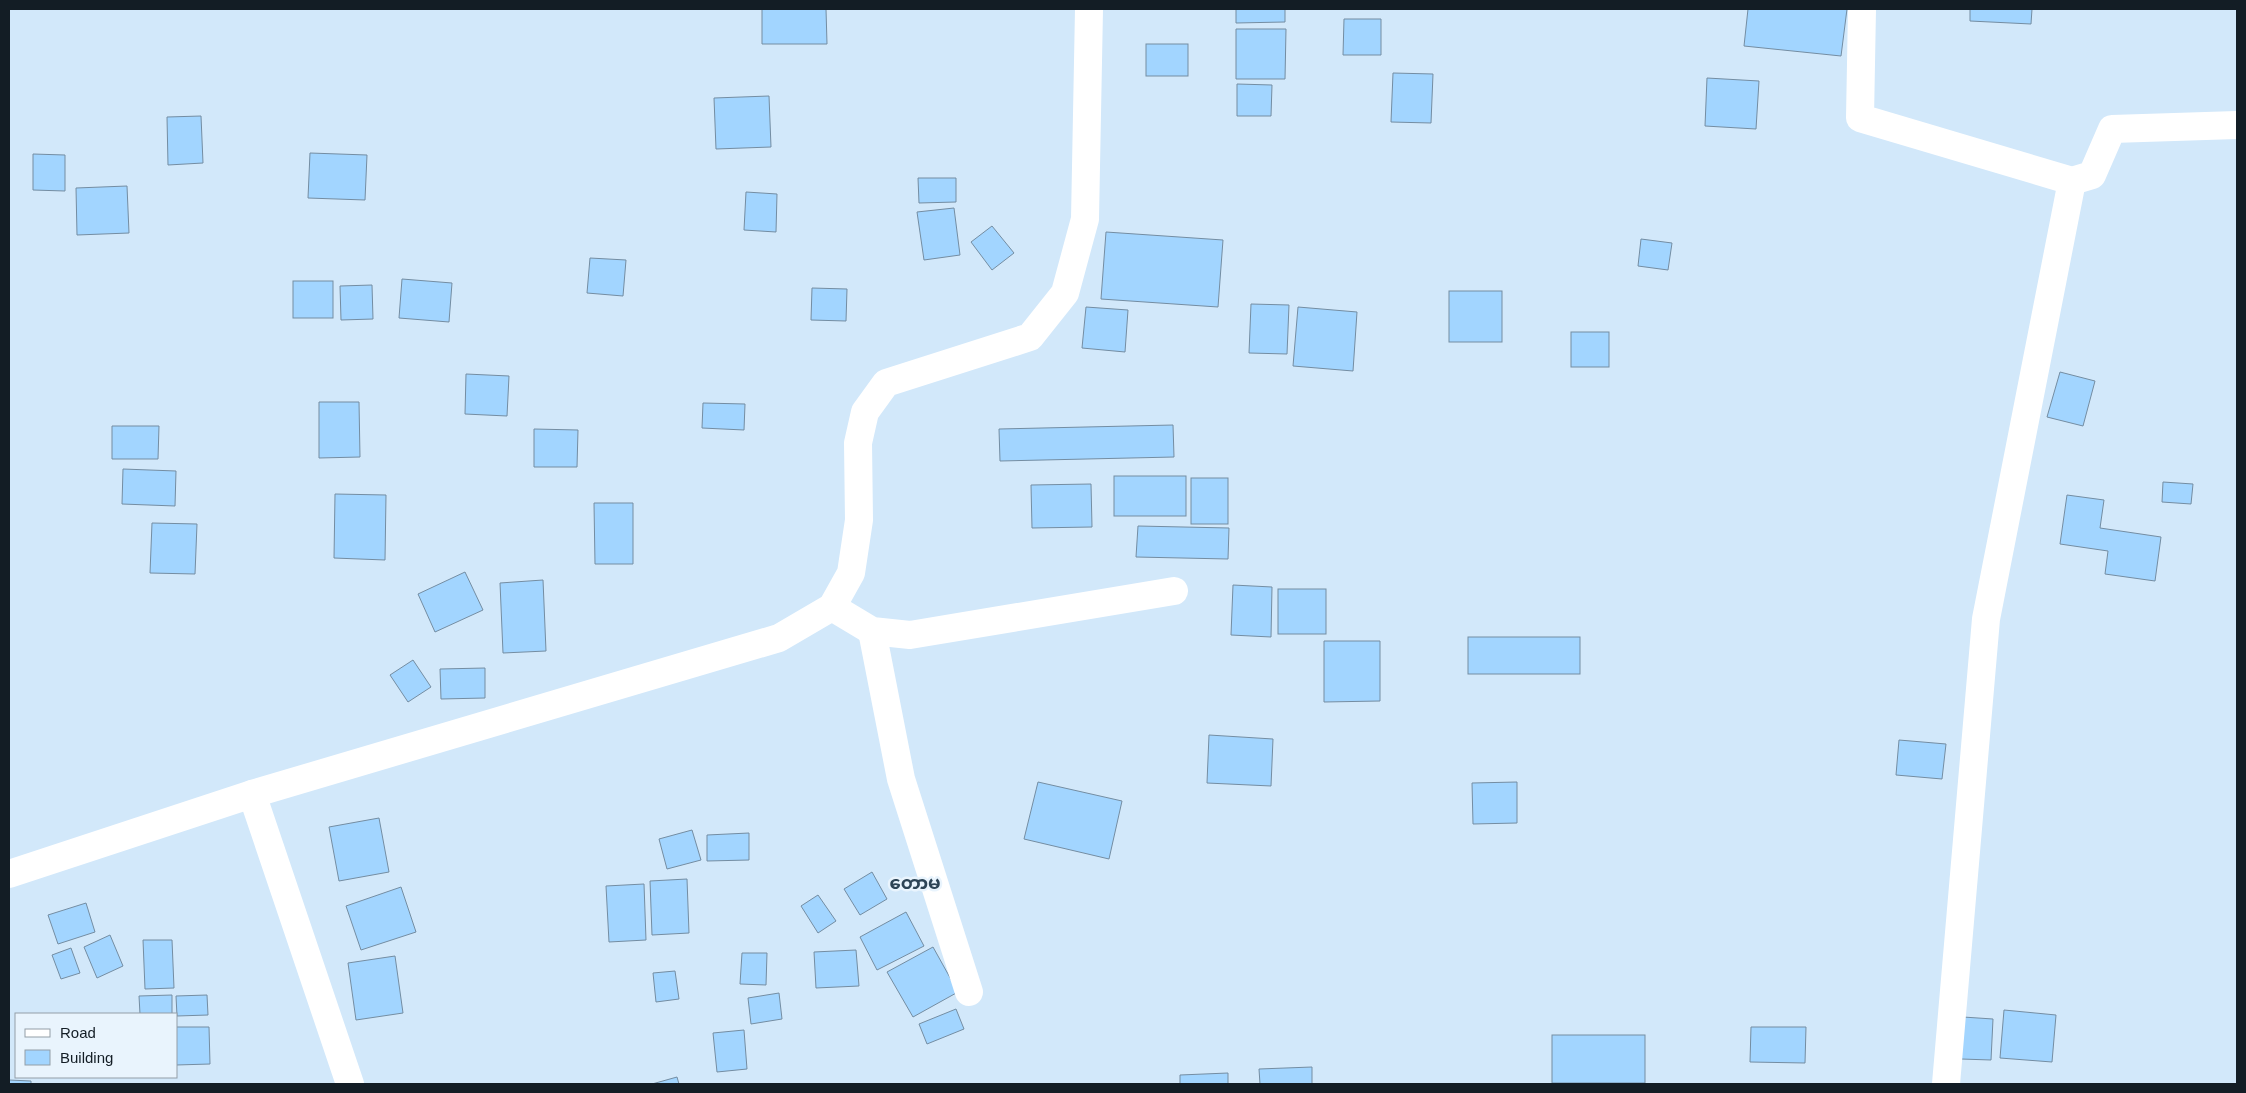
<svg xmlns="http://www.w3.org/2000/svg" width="2246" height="1093" font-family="Helvetica,'Noto Sans Myanmar',sans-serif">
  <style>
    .building { fill: #a2d5ff; stroke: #748da2 }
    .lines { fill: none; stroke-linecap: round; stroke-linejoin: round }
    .street { stroke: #fff; stroke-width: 28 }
    .labels { text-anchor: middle; stroke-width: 5; stroke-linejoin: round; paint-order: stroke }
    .quarter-label { font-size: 18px; font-weight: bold; fill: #2d4456; stroke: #e9f4fd }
  </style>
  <rect width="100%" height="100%" fill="#d2e8fa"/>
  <!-- building -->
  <g class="building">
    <polygon points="762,9 826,9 827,44 762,44"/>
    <polygon points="1236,9 1285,9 1285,22 1236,23"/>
    <polygon points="1748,9 1847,9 1841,56 1744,46"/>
    <polygon points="1970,9 2032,9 2031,24 1970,21"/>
    <polygon points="1344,19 1381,19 1381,55 1343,55"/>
    <polygon points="1236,29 1286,29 1285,79 1236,79"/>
    <rect x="1146" y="44" width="42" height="32"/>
    <polygon points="1393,73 1433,74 1431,123 1391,122"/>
    <polygon points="1707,78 1759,81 1756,129 1705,126"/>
    <polygon points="1237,84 1272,85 1271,116 1237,116"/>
    <polygon points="769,96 771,147 716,149 714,98"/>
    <polygon points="201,116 203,163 168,165 167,117"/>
    <polygon points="310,153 367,155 365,200 308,198"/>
    <polygon points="33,154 65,155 65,191 33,190"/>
    <polygon points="918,178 956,178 956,202 919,203"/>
    <polygon points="127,186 129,233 77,235 76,188"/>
    <polygon points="746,192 777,194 776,232 744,230"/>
    <polygon points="954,208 960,255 924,260 917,212"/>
    <polygon points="992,226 1014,253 992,270 971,242"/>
    <polygon points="1106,232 1223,240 1218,307 1101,299"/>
    <polygon points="1641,239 1672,243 1668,270 1638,266"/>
    <polygon points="590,258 626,260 623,296 587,293"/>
    <polygon points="402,279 452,283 449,322 399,318"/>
    <rect x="293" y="281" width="40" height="37"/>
    <polygon points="372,285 373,319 341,320 340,286"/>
    <polygon points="812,288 847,289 846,321 811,320"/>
    <rect x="1449" y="291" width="53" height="51"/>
    <polygon points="1251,304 1289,305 1287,354 1249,353"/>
    <polygon points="1086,307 1128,310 1125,352 1082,348"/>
    <polygon points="1298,307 1357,312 1353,371 1293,366"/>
    <rect x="1571" y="332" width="38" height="35"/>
    <polygon points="2060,372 2095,381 2083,426 2047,417"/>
    <polygon points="466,374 509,376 507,416 465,414"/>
    <polygon points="319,402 359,402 360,457 319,458"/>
    <polygon points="703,403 745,404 744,430 702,428"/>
    <polygon points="1173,425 1174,457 1000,461 999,429"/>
    <polygon points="112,426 159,426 158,459 112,459"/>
    <polygon points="534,429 578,430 577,467 534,467"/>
    <polygon points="123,469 176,471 175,506 122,504"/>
    <rect x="1114" y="476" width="72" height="40"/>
    <rect x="1191" y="478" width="37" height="46"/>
    <polygon points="2163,482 2193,484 2191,504 2162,502"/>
    <polygon points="1091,484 1092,527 1032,528 1031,485"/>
    <polygon points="335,494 386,495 385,560 334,558"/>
    <polygon points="2067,495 2104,500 2100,528 2161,537 2155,581 2105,574 2108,551 2060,544"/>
    <polygon points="594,503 633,503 633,564 595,564"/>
    <polygon points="152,523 197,524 195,574 150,573"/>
    <polygon points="1138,526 1229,528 1228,559 1136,557"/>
    <polygon points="465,572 483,610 435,632 418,594"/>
    <polygon points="543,580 546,651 503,653 500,583"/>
    <polygon points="1233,585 1272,587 1271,637 1231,635"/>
    <rect x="1278" y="589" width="48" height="45"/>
    <rect x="1468" y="637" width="112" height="37"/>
    <polygon points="1324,641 1380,641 1380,701 1324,702"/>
    <polygon points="413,660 431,687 408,702 390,675"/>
    <polygon points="485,668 485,698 441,699 440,669"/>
    <polygon points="1209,735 1273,739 1271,786 1207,783"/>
    <polygon points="1899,740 1946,744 1942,779 1896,775"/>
    <polygon points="1038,782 1122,801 1109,859 1024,839"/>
    <polygon points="1517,782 1517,823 1473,824 1472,783"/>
    <polygon points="379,818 389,872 339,881 329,827"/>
    <polygon points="692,830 701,860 667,869 659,839"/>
    <polygon points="749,833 749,860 707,861 707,835"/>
    <polygon points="872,872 887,899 860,915 844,889"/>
    <polygon points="687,879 689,933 652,935 650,881"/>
    <polygon points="644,884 646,940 609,942 606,886"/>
    <polygon points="401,887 416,932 361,950 346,906"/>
    <polygon points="818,895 836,921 818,933 801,906"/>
    <polygon points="86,903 95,932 58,944 48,915"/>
    <polygon points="906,912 924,946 877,970 860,937"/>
    <polygon points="110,935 123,966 97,978 84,947"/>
    <polygon points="143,940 172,940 174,988 145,989"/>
    <polygon points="933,947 958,992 913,1017 887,972"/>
    <polygon points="71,948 80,973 61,979 52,955"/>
    <polygon points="856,950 859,986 816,988 814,952"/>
    <polygon points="742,953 767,953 766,985 740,984"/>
    <polygon points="395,956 403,1013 356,1020 348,963"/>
    <polygon points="675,971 679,999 656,1002 653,973"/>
    <polygon points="779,993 782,1019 751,1024 748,998"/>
    <polygon points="172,995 172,1014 140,1014 139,996"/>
    <polygon points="207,995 208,1015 177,1016 176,996"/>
    <polygon points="956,1009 964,1029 927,1044 919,1024"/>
    <polygon points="2004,1010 2056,1015 2052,1062 2000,1058"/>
    <polygon points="1963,1017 1993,1019 1991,1060 1961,1059"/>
    <polygon points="176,1027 209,1027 210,1064 176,1065"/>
    <polygon points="1751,1027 1806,1027 1805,1063 1750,1062"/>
    <polygon points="744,1030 747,1069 717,1072 713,1033"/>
    <rect x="1552" y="1035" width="93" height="48"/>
    <polygon points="1312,1067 1312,1084 1260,1084 1259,1069"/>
    <polygon points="1228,1073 1228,1084 1180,1084 1180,1075"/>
    <polygon points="677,1077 679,1084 652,1084"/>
    <polygon points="9,1080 31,1081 31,1084 9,1084"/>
  </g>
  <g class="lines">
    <!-- street -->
    <g class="street">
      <polyline points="1862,9 1860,118 2072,181 2092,175 2112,129 2237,125"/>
      <polyline points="832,607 872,631 910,635 1174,591"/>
      <polyline points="872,631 901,779 969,992"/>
      <polyline points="252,794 350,1084"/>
      <polyline points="9,874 252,794 779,638 832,607 851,573 859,520 858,443 865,412 886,383 1030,337 1065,293 1085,219 1089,9"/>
      <polyline points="1946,1084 1986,619 2072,181"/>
    </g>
  </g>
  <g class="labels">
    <!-- quarter labels -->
    <g class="quarter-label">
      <text x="915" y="889">တောမ</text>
    </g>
  </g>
  <!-- border -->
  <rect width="2246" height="1093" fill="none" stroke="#131d25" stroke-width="20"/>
  <!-- legend -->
  <rect x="15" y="1013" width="162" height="65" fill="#e9f4fd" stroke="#939ea7"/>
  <rect x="25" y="1029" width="25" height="8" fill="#ffffff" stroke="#939ea7"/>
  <text x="60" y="1038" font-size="15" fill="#131d25">Road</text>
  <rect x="25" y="1050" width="25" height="15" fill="#a2d5ff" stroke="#939ea7"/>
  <text x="60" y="1063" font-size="15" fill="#131d25">Building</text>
</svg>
